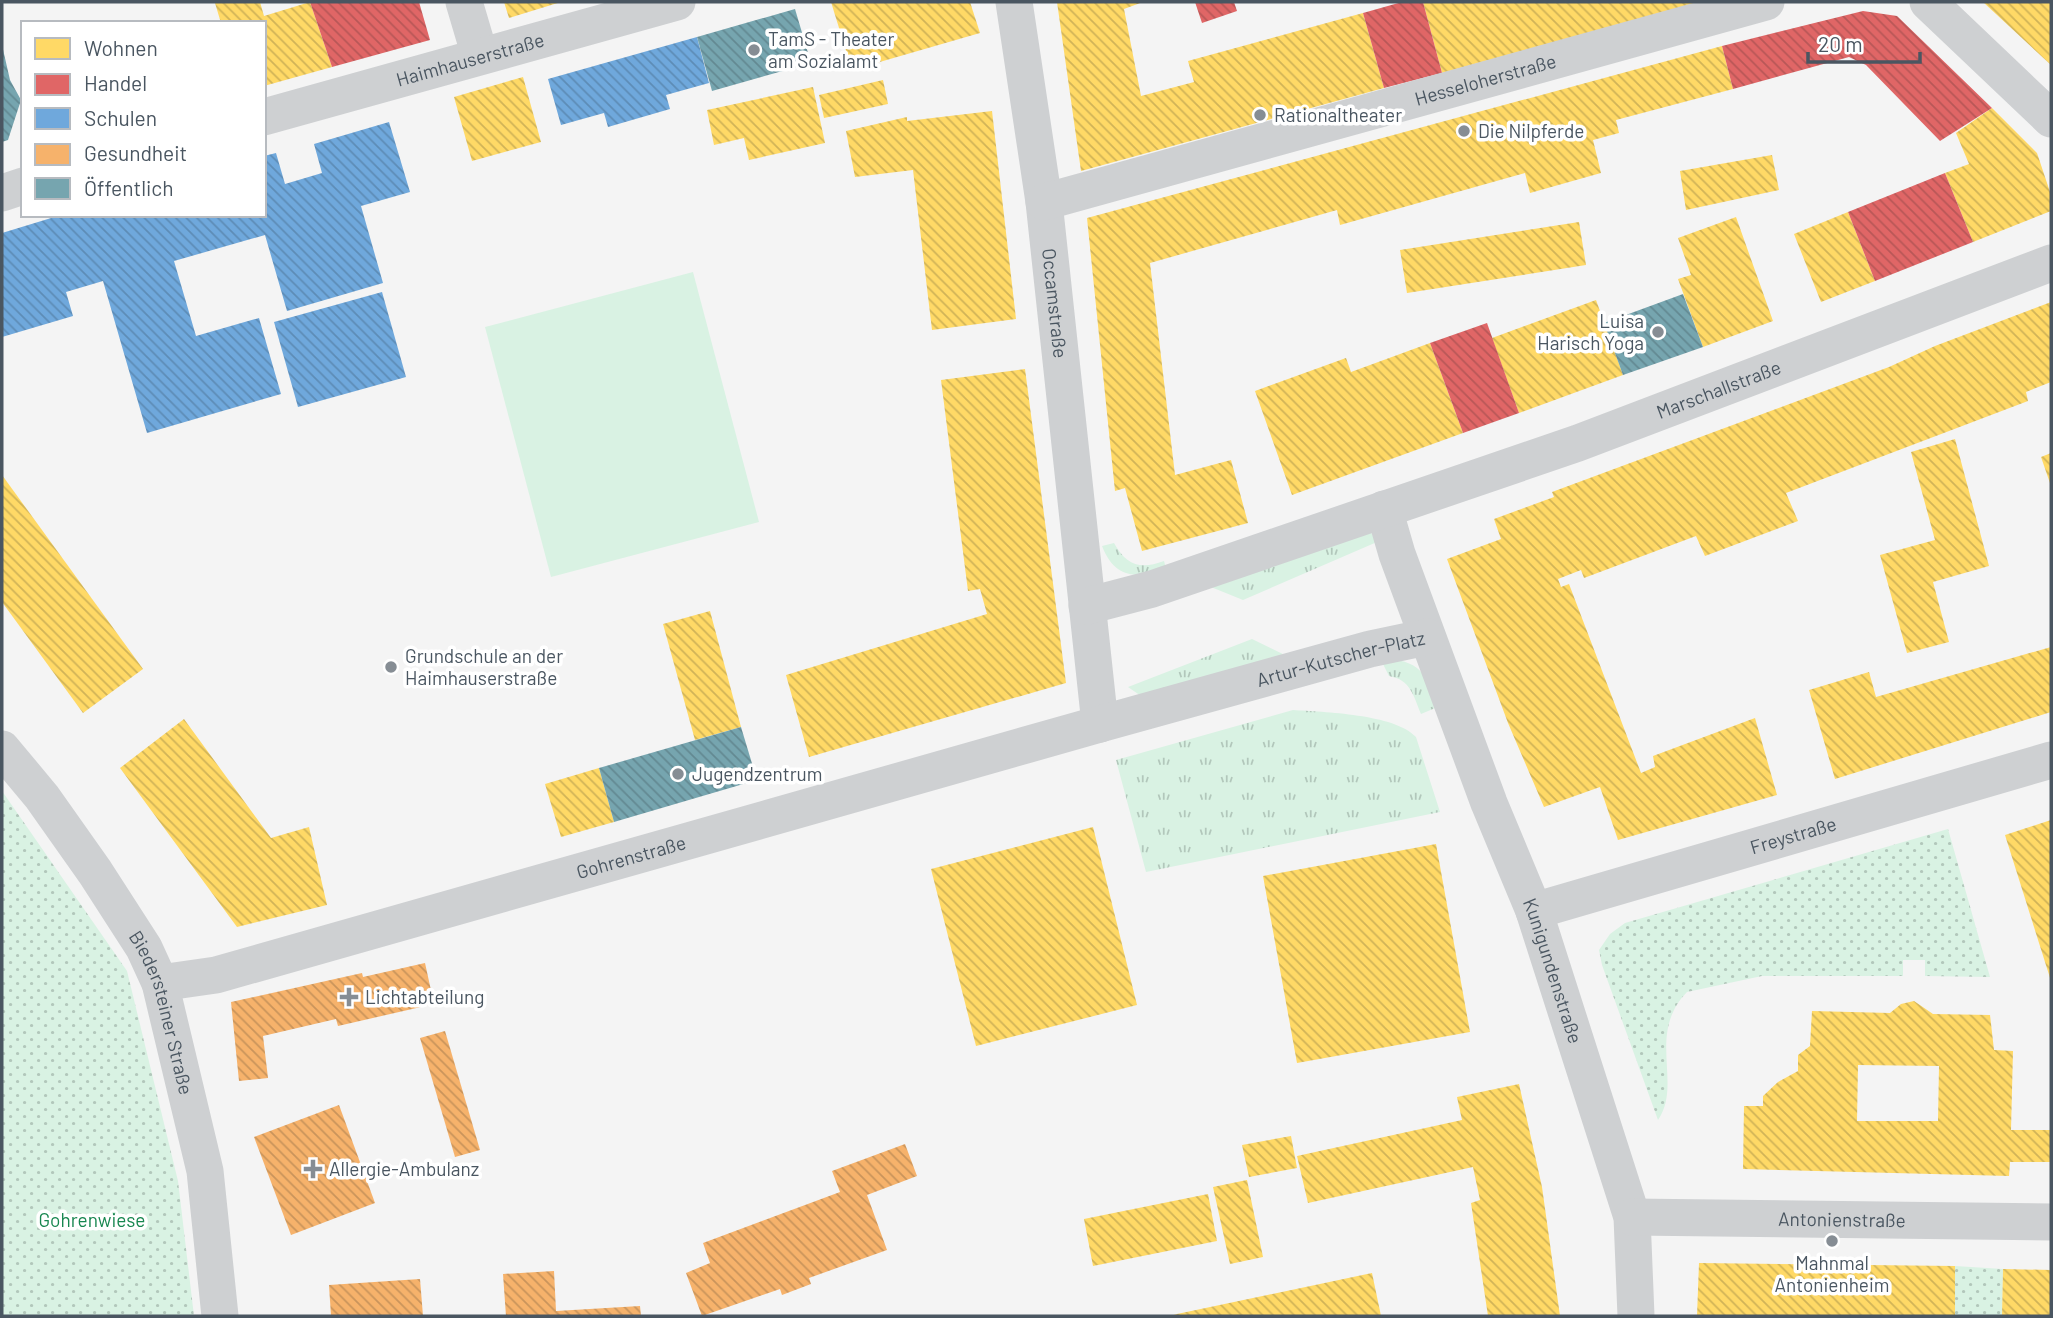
<svg xmlns="http://www.w3.org/2000/svg" width="2053" height="1318" font-family="Barlow,sans-serif">
  <style>
    .grass { fill: url(#grass-tufts) }
    .park { fill: url(#park-dots) }
    .pitch { fill: #d9f2e3 }
    .homes { fill: url(#homes-back-hatch); fill-rule: evenodd }
    .shops { fill: url(#shops-back-hatch) }
    .schools { fill: url(#schools-back-hatch) }
    .health { fill: url(#health-back-hatch) }
    .public { fill: url(#public-back-hatch) }
    .lines { fill: none; stroke-linecap: round; stroke-linejoin: round }
    .minor { stroke: #ced0d2; stroke-width: 37 }
    .poi-dot { fill: #868d94; stroke: #fff; stroke-width: 2.5 }
    .labels { text-anchor: middle; stroke-width: 7; stroke-linejoin: round; paint-order: stroke }
    .poi-label { font-size: 19px; fill: #4a5661; stroke: #fff; text-anchor: start }
    .street-label { font-size: 19px; fill: #4a5661; stroke: #fff }
    .park-label { font-size: 19px; fill: #17864f; stroke: #fff }
  </style>
  <defs>
    <pattern id="grass-tufts" width="24" height="20" patternUnits="userSpaceOnUse" patternTransform="scale(1.75)"><rect width="24" height="20" fill="#d9f2e3"/><path d="M3 7l-1-3M5 7V3M7 7l1-3M15 17l-1-3M17 17v-4M19 17l1-3" fill="none" stroke="#b2c7bb"/></pattern>
    <pattern id="park-dots" width="8" height="8" patternUnits="userSpaceOnUse" patternTransform="scale(1.75)"><rect width="8" height="8" fill="#d9f2e3"/><path d="M2 2h.1M6 6h.1" fill="none" stroke="#b2c7bb" stroke-width="1.8" stroke-linecap="round"/></pattern>
    <pattern id="homes-back-hatch" width="6" height="6" patternUnits="userSpaceOnUse" patternTransform="scale(1.75)"><rect width="6" height="6" fill="#ffd966"/><path d="M-1 5l2 2M0 0l6 6M5-1l2 2" fill="none" stroke="#d0b357"/></pattern>
    <pattern id="shops-back-hatch" width="6" height="6" patternUnits="userSpaceOnUse" patternTransform="scale(1.75)"><rect width="6" height="6" fill="#e06666"/><path d="M-1 5l2 2M0 0l6 6M5-1l2 2" fill="none" stroke="#b85757"/></pattern>
    <pattern id="schools-back-hatch" width="6" height="6" patternUnits="userSpaceOnUse" patternTransform="scale(1.75)"><rect width="6" height="6" fill="#6fa8dc"/><path d="M-1 5l2 2M0 0l6 6M5-1l2 2" fill="none" stroke="#5d8cb6"/></pattern>
    <pattern id="health-back-hatch" width="6" height="6" patternUnits="userSpaceOnUse" patternTransform="scale(1.75)"><rect width="6" height="6" fill="#f6b26b"/><path d="M-1 5l2 2M0 0l6 6M5-1l2 2" fill="none" stroke="#c9945b"/></pattern>
    <pattern id="public-back-hatch" width="6" height="6" patternUnits="userSpaceOnUse" patternTransform="scale(1.75)"><rect width="6" height="6" fill="#76a5af"/><path d="M-1 5l2 2M0 0l6 6M5-1l2 2" fill="none" stroke="#638992"/></pattern>
  </defs>
  <rect width="100%" height="100%" fill="#f4f4f4"/>
  <!-- grass -->
  <g class="grass">
    <polygon points="1370,531 1377,542 1243,600 1206,585"/>
    <path d="M1114 543C1126 565 1140 570 1164 561L1167 572C1136 576 1116 581 1102 546Z"/>
    <polygon points="1252,639 1289,657 1141,696 1128,687"/>
    <path d="M1380 658C1422 661 1423 671 1440 706L1421 714C1413 695 1411 680 1389 676Z"/>
    <path d="M1293 710C1323 712 1395 714 1416 737L1440 812 1146 872 1116 760Z"/>
  </g>
  <!-- park -->
  <g class="park">
    <polygon points="2,791 127,971 178,1181 194,1316 2,1316"/>
    <path d="M1948 829 1990 977 1925 976V960H1903V976H1762L1687 992C1646 1034 1683 1084 1658 1120L1602 965 1599 950 1610 934 1625 923Z"/>
    <polygon points="1955,1266 2003,1269 2002,1316 1955,1316"/>
  </g>
  <!-- pitch -->
  <polygon class="pitch" points="693,272 759,522 551,577 485,327"/>
  <!-- homes -->
  <g class="homes">
    <polygon points="260,2 264,16 310,2 332,67 264,86 264,23 221,23 215,3"/>
    <polygon points="504,2 561,2 509,18"/>
    <polygon points="831,2 970,2 980,33 852,70"/>
    <polygon points="1057,2 1143,2 1124,9 1141,96 1194,82 1188,61 1363,13 1384,88 1081,171"/>
    <polygon points="1423,2 1698,2 1698,3 1442,73"/>
    <polygon points="1983,2 2051,2 2051,65"/>
    <polygon points="1722,46 1733,89 1616,120 1619,133 1593,140 1601,173 1530,193 1525,173 1340,225 1337,210 1150,263 1175,475 1231,460 1248,523 1142,551 1125,488 1115,491 1087,218"/>
    <polygon points="523,77 541,142 472,161 454,97"/>
    <polygon points="883,80 888,104 824,118 819,95"/>
    <polygon points="813,87 825,143 749,160 744,138 714,145 707,110"/>
    <polygon points="1992,108 2037,153 2051,195 2051,211 1973,242 1945,173 1969,164 1956,133"/>
    <polygon points="992,111 1016,319 932,330 913,170 855,177 846,131 907,117 907,121"/>
    <polygon points="1772,155 1779,190 1686,210 1680,171"/>
    <polygon points="1848,212 1875,281 1821,302 1794,234"/>
    <polygon points="1736,217 1773,321 1703,347 1678,279 1691,275 1678,238"/>
    <polygon points="1579,222 1586,265 1407,293 1400,250"/>
    <polygon points="1596,300 1623,375 1519,413 1492,338"/>
    <polygon points="2051,302 2051,382 2026,392 2028,401 1786,493 1798,521 1705,556 1696,536 1584,578 1581,570 1558,579 1561,587 1569,584 1641,773 1655,767 1653,756 1755,718 1777,795 1618,840 1600,787 1544,807 1508,723 1447,559 1501,539 1494,519 1554,497 1552,492 1889,367 1935,346"/>
    <polygon points="1430,343 1463,433 1292,495 1255,391 1346,358 1351,372"/>
    <polygon points="1025,369 1066,683 809,757 786,675 987,614 980,589 968,591 941,380"/>
    <polygon points="1955,439 1989,566 1933,582 1949,642 1907,653 1880,555 1935,540 1911,452"/>
    <polygon points="2051,453 2051,486 2041,457"/>
    <polygon points="2,475 143,669 83,713 2,602"/>
    <polygon points="710,611 741,727 695,740 663,624"/>
    <polygon points="2051,647 2051,712 1835,779 1809,690 1869,672 1876,697"/>
    <polygon points="184,719 271,838 309,827 327,905 237,927 120,768"/>
    <polygon points="599,768 614,822 561,837 545,784"/>
    <polygon points="2051,820 2051,981 2005,835"/>
    <polygon points="1093,827 1137,1005 976,1046 931,869"/>
    <polygon points="1436,844 1470,1032 1297,1063 1263,876"/>
    <path d="M1914 1001 1933 1014 1990 1015 1994 1050 2013 1051 2011 1130H2051V1162H2010L2009 1176 1743 1169 1744 1106H1763V1096L1778 1082 1798 1071V1055L1810 1046 1812 1011 1890 1013 1901 1004ZM1858 1065 1939 1066 1938 1121H1857Z"/>
    <polygon points="1519,1084 1542,1187 1560,1316 1488,1316 1471,1203 1480,1200 1473,1167 1308,1203 1297,1156 1462,1120 1457,1097"/>
    <polygon points="1291,1136 1297,1168 1249,1177 1242,1145"/>
    <polygon points="1247,1180 1263,1257 1230,1264 1213,1187"/>
    <polygon points="1208,1194 1217,1241 1093,1266 1084,1219"/>
    <polygon points="1699,1263 1955,1266 1955,1316 1697,1316"/>
    <polygon points="2003,1269 2051,1270 2051,1316 2002,1316"/>
    <polygon points="1372,1273 1381,1316 1170,1316 1177,1314"/>
  </g>
  <!-- shops -->
  <g class="shops">
    <polygon points="310,2 419,2 430,40 332,67"/>
    <polygon points="1195,2 1234,2 1237,11 1202,23"/>
    <polygon points="1402,2 1423,2 1442,73 1384,88 1363,13"/>
    <polygon points="1863,11 1897,16 1992,108 1940,141 1866,65 1849,57 1733,89 1722,46"/>
    <polygon points="1945,173 1973,242 1875,281 1848,212"/>
    <polygon points="1487,323 1519,413 1463,433 1430,343"/>
  </g>
  <!-- schools -->
  <g class="schools">
    <polygon points="697,37 709,83 666,95 670,109 608,127 604,113 561,125 548,79"/>
    <polygon points="389,122 410,192 361,206 383,283 287,311 265,235 174,261 196,336 259,318 281,394 147,433 103,281 66,292 73,316 2,337 2,233 61,215 264,215 264,156 276,153 285,184 322,173 314,144"/>
    <polygon points="382,292 406,377 298,407 274,322"/>
  </g>
  <!-- health -->
  <g class="health">
    <polygon points="425,963 434,1004 338,1026 336,1019 263,1036 268,1078 239,1081 231,1002 362,973 363,977"/>
    <polygon points="445,1031 480,1150 455,1157 420,1038"/>
    <polygon points="339,1105 375,1203 291,1235 254,1137"/>
    <polygon points="905,1144 917,1176 867,1195 887,1250 809,1278 811,1284 782,1295 780,1289 702,1316 686,1273 710,1263 703,1243 840,1192 832,1171"/>
    <polygon points="554,1271 556,1311 640,1306 641,1316 506,1316 503,1274"/>
    <polygon points="420,1279 423,1316 331,1316 329,1285"/>
  </g>
  <!-- public -->
  <g class="public">
    <polygon points="795,9 811,63 712,91 697,37"/>
    <polygon points="2,45 10,80 21,100 8,140 2,142"/>
    <polygon points="1683,294 1703,347 1623,375 1604,323"/>
    <polygon points="741,727 757,780 614,822 599,768"/>
  </g>
  <g class="lines">
    <!-- minor -->
    <g class="minor">
      <polyline points="464,2 480,56"/>
      <path id="s1" d="M1014 2 1044 202 1100 724"/>
      <polyline points="1928,2 2051,119"/>
      <path id="s2" d="M264 117 677 2"/>
      <polyline points="2,193 23,186"/>
      <path id="s3" d="M1044 202 1766 2"/>
      <path id="s4" d="M1384 509 1397 554 1489 803 1534 911 1632 1217 1636 1316"/>
      <path id="s5" d="M1087 606 1152 589 1578 443 2051 263"/>
      <path id="s6" d="M2 749 42 797 95 872 144 948 160 983 205 1171 220 1316"/>
      <path id="s7" d="M1534 911 2051 760"/>
      <path id="s8" d="M160 983 216 975 1100 724 1370 649 1427 637"/>
      <path id="s9" d="M1632 1217 2051 1222"/>
    </g>
  </g>
  <!-- markers -->
  <g class="poi-dot">
    <circle cx="754" cy="50" r="7"/>
    <circle cx="1260" cy="115" r="7"/>
    <circle cx="1464" cy="131" r="7"/>
    <circle cx="1658" cy="332" r="7"/>
    <circle cx="391" cy="667" r="7"/>
    <circle cx="678" cy="774" r="7"/>
    <path d="M345.5 986.5h7v7h7v7h-7v7h-7v-7h-7v-7h7z"/>
    <path d="M309.5 1158.5h7v7h7v7h-7v7h-7v-7h-7v-7h7z"/>
    <circle cx="1832" cy="1241" r="7"/>
  </g>
  <g class="labels">
    <!-- poi labels -->
    <g class="poi-label">
      <text x="768" y="46">TamS - Theater<tspan x="768" dy="22">am Sozialamt</tspan></text>
      <text x="1274" y="122">Rationaltheater</text>
      <text x="1478" y="138">Die Nilpferde</text>
      <text x="1644" y="328" text-anchor="end">Luisa<tspan x="1644" dy="22">Harisch Yoga</tspan></text>
      <text x="405" y="663">Grundschule an der<tspan x="405" dy="22">Haimhauserstraße</tspan></text>
      <text x="692" y="781">Jugendzentrum</text>
      <text x="365" y="1004">Lichtabteilung</text>
      <text x="329" y="1176">Allergie-Ambulanz</text>
      <text x="1832" y="1270" text-anchor="middle">Mahnmal<tspan x="1832" dy="22">Antonienheim</tspan></text>
    </g>
    <!-- street labels -->
    <g class="street-label">
      <text dy="7" stroke="none"><textPath href="#s2" startOffset="214">Haimhauserstraße</textPath></text>
      <text dy="7" stroke="none"><textPath href="#s3" startOffset="458">Hesseloherstraße</textPath></text>
      <text dy="7" stroke="none"><textPath href="#s1" startOffset="304">Occamstraße</textPath></text>
      <text dy="7" stroke="none"><textPath href="#s5" startOffset="668">Marschallstraße</textPath></text>
      <text dy="7" stroke="none"><textPath href="#s8" startOffset="1225">Artur-Kutscher-Platz</textPath></text>
      <text dy="7" stroke="none"><textPath href="#s7" startOffset="270">Freystraße</textPath></text>
      <text dy="7" stroke="none"><textPath href="#s8" startOffset="488">Gohrenstraße</textPath></text>
      <text dy="7" stroke="none"><textPath href="#s4" startOffset="492">Kunigundenstraße</textPath></text>
      <text dy="7" stroke="none"><textPath href="#s6" startOffset="312">Biedersteiner Straße</textPath></text>
      <text dy="7" stroke="none"><textPath href="#s9" startOffset="210">Antonienstraße</textPath></text>
    </g>
    <!-- park labels -->
    <g class="park-label">
      <text x="92" y="1227">Gohrenwiese</text>
    </g>
  </g>
  <!-- border -->
  <rect width="2053" height="1318" fill="none" stroke="#4a5661" stroke-width="7"/>
  <!-- legend -->
  <rect x="21" y="21" width="245" height="196" fill="#ffffff" stroke="#b7bbc0" stroke-width="2"/>
  <rect x="35" y="38" width="35" height="21" fill="#ffd966" stroke="#b7bbc0" stroke-width="2"/>
  <text x="84" y="56" font-size="21" fill="#4a5661">Wohnen</text>
  <rect x="35" y="74" width="35" height="21" fill="#e06666" stroke="#b7bbc0" stroke-width="2"/>
  <text x="84" y="91" font-size="21" fill="#4a5661">Handel</text>
  <rect x="35" y="108" width="35" height="21" fill="#6fa8dc" stroke="#b7bbc0" stroke-width="2"/>
  <text x="84" y="126" font-size="21" fill="#4a5661">Schulen</text>
  <rect x="35" y="144" width="35" height="21" fill="#f6b26b" stroke="#b7bbc0" stroke-width="2"/>
  <text x="84" y="161" font-size="21" fill="#4a5661">Gesundheit</text>
  <rect x="35" y="178" width="35" height="21" fill="#76a5af" stroke="#b7bbc0" stroke-width="2"/>
  <text x="84" y="196" font-size="21" fill="#4a5661">Öffentlich</text>
  <!-- scale -->
  <path d="M1808 52v10h112v-10" fill="none" stroke="#4a5661" stroke-width="3.5"/>
  <text x="1818" y="52" font-size="21" fill="#4a5661" stroke="#ffffff" stroke-width="5" paint-order="stroke">20 m</text>
</svg>
